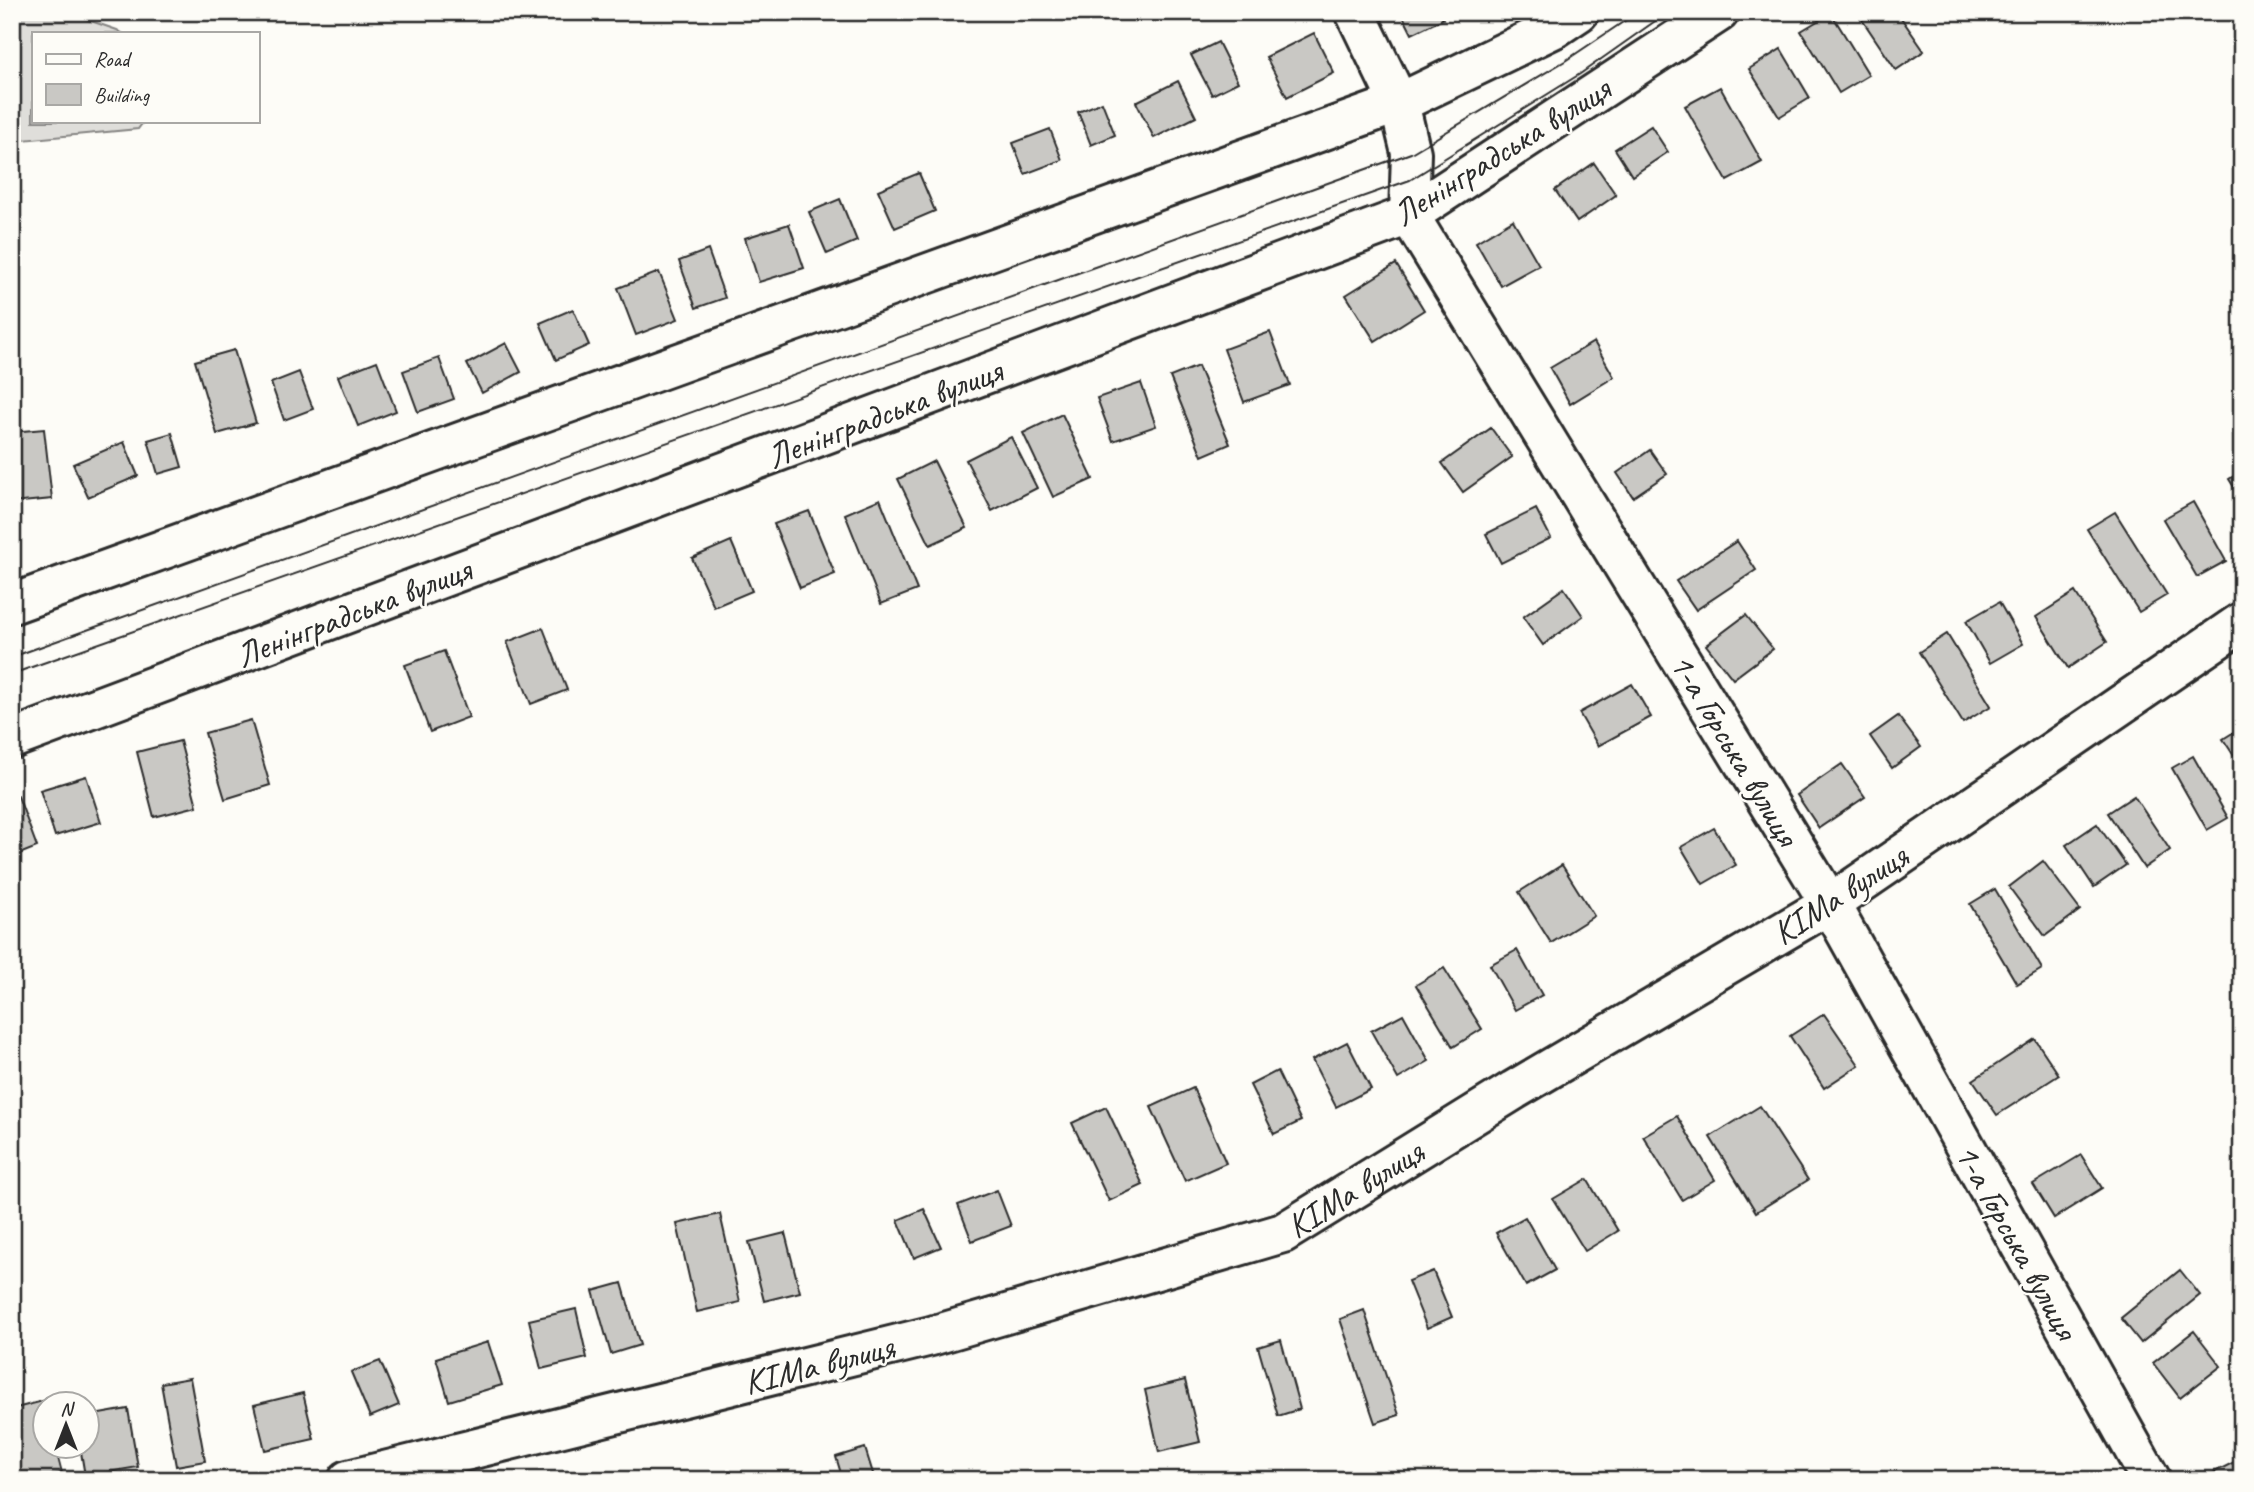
<svg xmlns="http://www.w3.org/2000/svg" width="2254" height="1492" font-family="Caveat,sans-serif">
  <style>
    .green { fill: #dfdeda; stroke: #858482; stroke-width: 2 }
    .building { fill: #c9c8c4; stroke: #2b2b2b; stroke-width: 2 }
    .lines { fill: none; stroke-linecap: round; stroke-linejoin: round }
    .minor-casing { stroke: #2b2b2b; stroke-width: 44 }
    .minor { stroke: #fdfcf7; stroke-width: 38 }
    .tram { stroke: #2b2b2b; stroke-width: 2 }
    .labels { text-anchor: middle; stroke-width: 5; stroke-linejoin: round; paint-order: stroke }
    .street-label { font-size: 35px; fill: #2b2b2b; stroke: #fdfcf7 }
  </style>
  <rect width="100%" height="100%" fill="#fdfcf7"/>
  <filter id="ink" filterUnits="userSpaceOnUse"><feTurbulence type="fractalNoise" baseFrequency=".0143" numOctaves="2"/><feDisplacementMap in="SourceGraphic" scale="14" xChannelSelector="R" yChannelSelector="G"/><feConvolveMatrix kernelMatrix="1 2 1 2 8 2 1 2 1" color-interpolation-filters="sRGB"/></filter>
  <g filter="url(#ink)">
    <!-- green -->
    <polygon class="green" points="12,12 65,12 117,30 122,33 33,33 33,121 144,121 138,129 12,141"/>
    <!-- building -->
    <g class="building">
      <polygon points="1401,12 1439,12 1443,19 1412,34"/>
      <polygon points="1857,12 1897,12 1924,51 1896,70"/>
      <polygon points="1831,13 1869,75 1839,93 1801,31"/>
      <polygon points="1314,33 1334,73 1287,97 1266,57"/>
      <polygon points="1218,42 1238,82 1212,95 1191,55"/>
      <polygon points="1781,49 1810,98 1779,117 1749,69"/>
      <polygon points="1178,81 1196,117 1154,138 1136,102"/>
      <polygon points="1720,87 1762,162 1727,181 1685,106"/>
      <polygon points="1102,102 1115,135 1091,145 1078,112"/>
      <polygon points="1651,126 1668,152 1632,176 1615,149"/>
      <polygon points="1050,129 1062,160 1025,174 1013,143"/>
      <polygon points="1594,163 1616,195 1577,222 1555,190"/>
      <polygon points="919,173 935,211 895,228 878,190"/>
      <polygon points="840,199 857,241 827,254 809,212"/>
      <polygon points="1513,220 1539,265 1501,286 1476,242"/>
      <polygon points="789,224 804,268 759,282 745,238"/>
      <polygon points="708,250 725,298 696,308 679,261"/>
      <polygon points="1396,264 1424,310 1375,341 1346,295"/>
      <polygon points="659,272 678,319 636,335 618,288"/>
      <polygon points="573,309 589,345 556,360 540,323"/>
      <polygon points="1270,332 1290,385 1244,402 1224,349"/>
      <polygon points="1594,342 1614,377 1570,404 1550,368"/>
      <polygon points="506,343 521,372 482,393 467,364"/>
      <polygon points="234,350 256,423 217,434 195,361"/>
      <polygon points="439,358 454,399 418,412 403,371"/>
      <polygon points="377,361 396,411 358,426 338,376"/>
      <polygon points="1198,366 1230,444 1202,456 1170,377"/>
      <polygon points="299,372 313,409 284,420 271,383"/>
      <polygon points="1141,383 1156,426 1113,441 1097,398"/>
      <polygon points="1062,414 1093,479 1053,497 1023,433"/>
      <polygon points="1491,428 1512,457 1463,492 1442,463"/>
      <polygon points="44,429 52,499 12,503 12,432"/>
      <polygon points="172,433 182,467 158,474 148,440"/>
      <polygon points="1011,437 1037,488 992,511 966,460"/>
      <polygon points="124,442 138,476 88,497 73,464"/>
      <polygon points="1650,450 1667,474 1633,497 1617,473"/>
      <polygon points="934,461 967,528 930,545 898,479"/>
      <polygon points="2242,471 2242,500 2229,479"/>
      <polygon points="880,499 917,590 881,604 845,514"/>
      <polygon points="2193,502 2226,561 2197,577 2163,519"/>
      <polygon points="1536,509 1551,538 1501,563 1486,534"/>
      <polygon points="809,511 835,574 800,588 774,524"/>
      <polygon points="2115,512 2167,595 2139,612 2087,529"/>
      <polygon points="731,541 752,591 714,607 692,558"/>
      <polygon points="1737,541 1756,570 1696,610 1676,581"/>
      <polygon points="1564,588 1583,616 1543,645 1523,617"/>
      <polygon points="2075,592 2107,642 2068,668 2036,617"/>
      <polygon points="1999,602 2023,644 1990,663 1966,621"/>
      <polygon points="1746,615 1773,649 1733,679 1706,645"/>
      <polygon points="543,628 567,690 531,704 507,642"/>
      <polygon points="1947,634 1991,706 1963,723 1919,652"/>
      <polygon points="444,651 469,717 430,732 405,665"/>
      <polygon points="1632,684 1651,717 1598,746 1579,713"/>
      <polygon points="1898,716 1921,747 1892,768 1870,736"/>
      <polygon points="251,720 270,785 225,799 205,733"/>
      <polygon points="2242,727 2242,768 2223,739"/>
      <polygon points="180,741 197,806 154,817 137,752"/>
      <polygon points="2193,756 2228,818 2207,830 2172,768"/>
      <polygon points="1842,764 1865,797 1819,828 1797,795"/>
      <polygon points="86,776 101,822 55,836 40,790"/>
      <polygon points="18,796 37,847 12,857 12,799"/>
      <polygon points="2134,796 2170,850 2144,868 2108,813"/>
      <polygon points="2097,824 2126,865 2094,887 2066,845"/>
      <polygon points="1714,828 1736,865 1703,884 1681,847"/>
      <polygon points="2043,861 2080,910 2045,936 2009,887"/>
      <polygon points="1562,865 1594,916 1551,943 1519,892"/>
      <polygon points="1995,889 2042,969 2017,984 1970,904"/>
      <polygon points="1517,950 1542,995 1515,1010 1490,965"/>
      <polygon points="1444,968 1482,1029 1453,1047 1416,985"/>
      <polygon points="1403,1014 1429,1061 1398,1079 1371,1031"/>
      <polygon points="1824,1014 1859,1065 1824,1088 1790,1036"/>
      <polygon points="2035,1039 2059,1075 1997,1115 1973,1080"/>
      <polygon points="1347,1042 1371,1089 1336,1107 1312,1060"/>
      <polygon points="1277,1071 1301,1121 1274,1134 1250,1085"/>
      <polygon points="1193,1088 1226,1163 1185,1181 1151,1107"/>
      <polygon points="1760,1106 1808,1180 1756,1212 1710,1137"/>
      <polygon points="1106,1107 1143,1185 1109,1201 1072,1123"/>
      <polygon points="1677,1116 1715,1180 1682,1200 1643,1136"/>
      <polygon points="2081,1155 2102,1188 2054,1218 2033,1184"/>
      <polygon points="1587,1179 1618,1231 1585,1251 1553,1199"/>
      <polygon points="997,1190 1011,1226 972,1241 958,1205"/>
      <polygon points="924,1209 941,1247 914,1258 898,1220"/>
      <polygon points="720,1214 740,1302 697,1312 677,1224"/>
      <polygon points="1525,1217 1555,1270 1526,1286 1496,1233"/>
      <polygon points="785,1233 800,1292 764,1301 749,1242"/>
      <polygon points="2180,1270 2200,1295 2141,1343 2121,1318"/>
      <polygon points="1433,1271 1452,1317 1427,1328 1408,1281"/>
      <polygon points="622,1283 640,1345 611,1354 593,1291"/>
      <polygon points="576,1309 587,1358 541,1369 529,1320"/>
      <polygon points="1364,1310 1399,1415 1375,1423 1340,1319"/>
      <polygon points="2194,1331 2221,1366 2180,1398 2153,1363"/>
      <polygon points="1281,1340 1300,1409 1278,1416 1258,1347"/>
      <polygon points="488,1342 502,1385 449,1401 436,1358"/>
      <polygon points="380,1361 399,1405 370,1417 351,1372"/>
      <polygon points="190,1378 205,1461 176,1466 161,1383"/>
      <polygon points="1185,1380 1200,1442 1159,1452 1145,1390"/>
      <polygon points="303,1393 314,1439 265,1450 254,1405"/>
      <polygon points="43,1401 46,1410 46,1446 55,1446 62,1473 34,1480 19,1480 12,1454 12,1409"/>
      <polygon points="128,1409 138,1467 85,1476 80,1446 88,1446 88,1416"/>
      <polygon points="865,1448 875,1480 843,1480 836,1457"/>
      <polygon points="2238,1460 2242,1468 2242,1480 2207,1480 2205,1477"/>
      <polygon points="788,1472 790,1480 762,1480"/>
    </g>
    <g class="lines">
      <defs>
        <g id="minor">
          <polyline points="1355,12 1399,103 1411,153 1409,215 1830,904 2151,1480"/>
          <polyline points="12,604 1399,103 1555,28 1579,12"/>
          <polyline points="12,739 1409,215 1719,12"/>
          <path id="s1" d="M348 1480 931 1336 1283 1233 1514 1090 1830 904 2242 622"/>
        </g>
      </defs>
      <!-- minor casing -->
      <use href="#minor" class="minor-casing"/>
      <!-- minor -->
      <use href="#minor" class="minor"/>
      <!-- tram -->
      <g class="tram">
        <polyline points="12,657 1411,153 1565,61 1638,12"/>
        <polyline points="12,674 1410,180 1580,74 1668,12"/>
      </g>
    </g>
  </g>
  <g class="labels">
    <!-- street labels -->
    <g class="street-label">
      <text transform="translate(1501 151) rotate(-32)" y="12">Ленінградська вулиця</text>
      <text transform="translate(884 413) rotate(-21)" y="12">Ленінградська вулиця</text>
      <text transform="translate(353 612) rotate(-21)" y="12">Ленінградська вулиця</text>
      <text transform="translate(1735 749) rotate(59)" y="12">1-а Горська вулиця</text>
      <text transform="translate(1840 894) rotate(-33)" y="12">КІМа вулиця</text>
      <text dy="12" stroke="none"><textPath href="#s1" startOffset="1052">КІМа вулиця</textPath></text>
      <text transform="translate(2017 1241) rotate(61)" y="12">1-а Горська вулиця</text>
      <text transform="translate(819 1364) rotate(-14)" y="12">КІМа вулиця</text>
    </g>
  </g>
  <!-- margin -->
  <rect width="2254" height="1492" fill="none" stroke="#fdfcf7" stroke-width="42"/>
  <rect x="21" y="21" width="2212" height="1450" fill="none" stroke="#2b2b2b" stroke-width="2.5" filter="url(#ink)"/>
  <!-- legend -->
  <rect x="32" y="32" width="228" height="91" fill="#fdfcf7" stroke="#a9a8a5" stroke-width="2"/>
  <rect x="46" y="54" width="35" height="10" fill="#fdfcf7" stroke="#a9a8a5" stroke-width="2"/>
  <text x="94" y="66" font-size="21" fill="#2b2b2b">Road</text>
  <rect x="46" y="84" width="35" height="21" fill="#c9c8c4" stroke="#a9a8a5" stroke-width="2"/>
  <text x="94" y="102" font-size="21" fill="#2b2b2b">Building</text>
  <!-- north arrow -->
  <g transform="translate(66 1425)"><circle r="33" fill="#fdfcf7" stroke="#a9a8a5" stroke-width="2"/>
  <path d="M0-5L12 26L0 18L-12 26Z" fill="#2b2b2b"/>
  <text y="-10" font-size="19" font-weight="bold" text-anchor="middle" fill="#2b2b2b">N</text>
  </g>
</svg>
